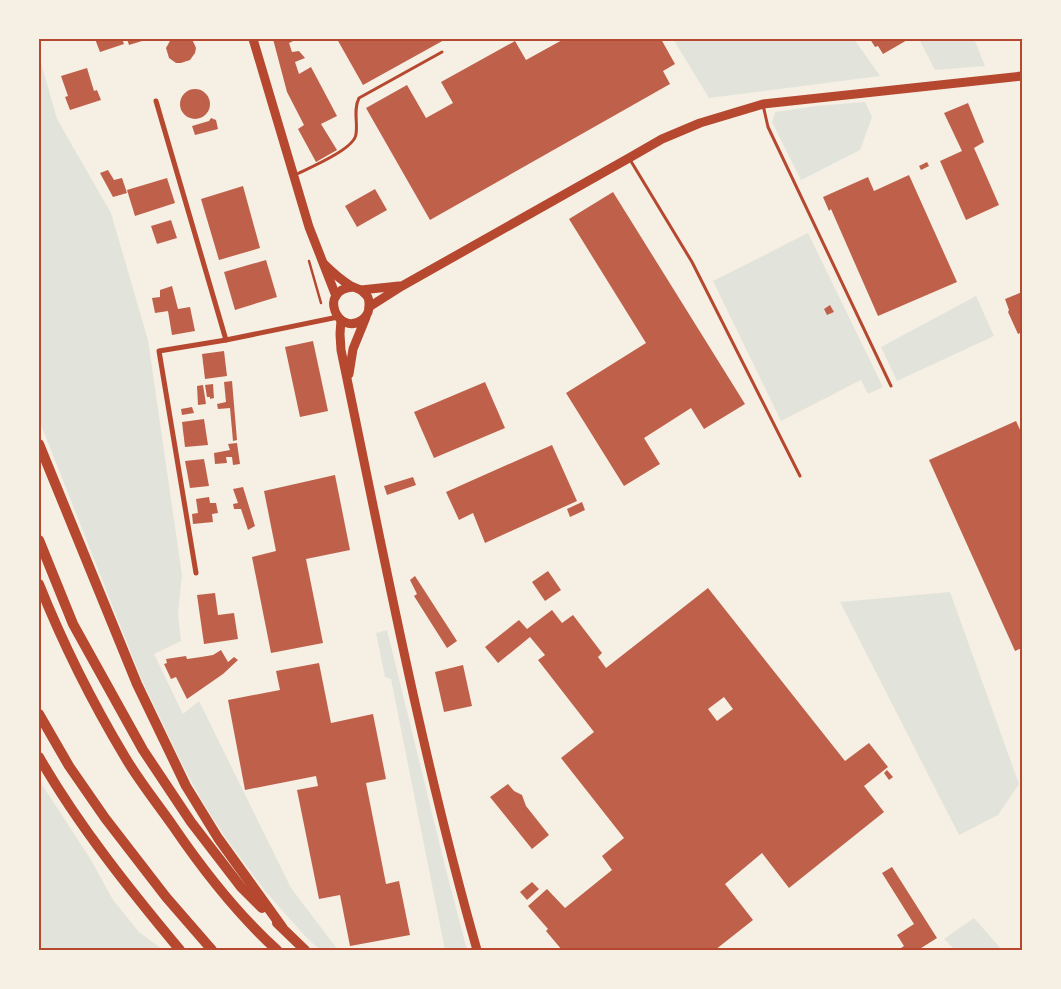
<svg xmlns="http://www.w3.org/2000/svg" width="1061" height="989" font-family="'Archivo Narrow',sans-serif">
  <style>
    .green { fill: #e2e4dc }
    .building { fill: #bf614a; fill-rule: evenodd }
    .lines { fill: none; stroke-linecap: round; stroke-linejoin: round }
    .path { stroke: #b5482f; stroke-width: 2.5 }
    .service { stroke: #b5482f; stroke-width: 3 }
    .minor { stroke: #b5482f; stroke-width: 5 }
    .secondary { stroke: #b5482f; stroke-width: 9 }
    .primary { stroke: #b5482f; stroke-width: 9 }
    .motorway { stroke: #b5482f; stroke-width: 10 }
    .neatline { fill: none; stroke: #b5482f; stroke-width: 2 }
  </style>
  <rect width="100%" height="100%" fill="#f6efe4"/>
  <!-- green -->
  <g class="green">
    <polygon points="673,39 854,39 880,76 709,98"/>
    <polygon points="919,39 974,39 985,66 935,70"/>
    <polygon points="39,56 57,119 111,213 148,340 182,575 178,613 181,641 154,654 183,714 199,701 291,888 338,950 320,950 306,937 265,891 225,837 201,799 183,766 141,678 39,420"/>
    <polygon points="865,102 872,117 860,150 801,180 772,122 775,112 816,106"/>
    <polygon points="808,233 883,387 868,394 861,380 781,421 713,281"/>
    <polygon points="976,296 994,336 897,381 881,347"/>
    <polygon points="950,592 1019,784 998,815 959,835 840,602"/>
    <polygon points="387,630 445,866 467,950 445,950 391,679 385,677 376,633"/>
    <polygon points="39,780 91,860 113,900 139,932 163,950 39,950"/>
    <polygon points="974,918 1002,950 955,950 944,939"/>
  </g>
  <!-- building -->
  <g class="building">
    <polygon points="95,39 122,39 124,44 100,52"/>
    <polygon points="127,39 142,39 142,41 129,45"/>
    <polygon points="171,39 192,39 196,48 195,53 190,60 181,63 176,63 169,58 166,48"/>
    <polygon points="273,39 297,39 289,43 292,52 299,51 305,58 295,62 299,74 311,67 337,116 321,124 337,150 316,162 298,129 304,125 287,92"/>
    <polygon points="337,39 446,39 363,85"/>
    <polygon points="564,39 661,39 675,64 663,71 670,84 430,220 366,108 407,85 426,118 453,103 441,82 515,41 526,60"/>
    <polygon points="870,39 909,39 883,54 878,46 875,47"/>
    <polygon points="87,68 94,91 97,90 101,100 70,110 65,97 68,96 61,76"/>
    <circle cx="195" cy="104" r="15"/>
    <polygon points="968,103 984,142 974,148 999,205 966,220 940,161 962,151 944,113"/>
    <polygon points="211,118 216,120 218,129 195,135 192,126 209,121"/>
    <polygon points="927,162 929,166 921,170 919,166"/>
    <polygon points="108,170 114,180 122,178 127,193 113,197 100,173"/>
    <polygon points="909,175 957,282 878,316 831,209 829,211 823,197 868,177 874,191"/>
    <polygon points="167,178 175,203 135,216 127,190"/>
    <polygon points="243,186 260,248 219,260 201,199"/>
    <polygon points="375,189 387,210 357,227 345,206"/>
    <polygon points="613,192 745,404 704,429 691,408 644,438 660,464 624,486 566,393 646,343 569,219"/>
    <polygon points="171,220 177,238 157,244 151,226"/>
    <polygon points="266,260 277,297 235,310 224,272"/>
    <polygon points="172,286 178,309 190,307 195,331 172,335 168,311 155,313 152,298 160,297 160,290"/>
    <polygon points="1022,292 1022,332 1018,334 1008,312 1009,310 1005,299"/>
    <polygon points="830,305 834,312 827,315 824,309"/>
    <polygon points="313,341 328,411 300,417 285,347"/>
    <polygon points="224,351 227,376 205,379 202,354"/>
    <polygon points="232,381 237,440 233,441 230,408 218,409 217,404 226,402 224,382"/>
    <polygon points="485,382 505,428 434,458 414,412"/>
    <polygon points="213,384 214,398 210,399 210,397 207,397 205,385"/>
    <polygon points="203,385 206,404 198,405 197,386"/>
    <polygon points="192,407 194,413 182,415 181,409"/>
    <polygon points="204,419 208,445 185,447 182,422"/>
    <polygon points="1016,421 1022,434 1022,648 1015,651 929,460"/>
    <polygon points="237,443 240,464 233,465 232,457 226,457 227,463 215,464 214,453 230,450 228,444"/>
    <polygon points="552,445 577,501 485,543 473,513 459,520 446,492"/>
    <polygon points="204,459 209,486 190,488 185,461"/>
    <polygon points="335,475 350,550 306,559 323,643 271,653 252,557 276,551 264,491"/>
    <polygon points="413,477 416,485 387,495 384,486"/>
    <polygon points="243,487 255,526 248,530 241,509 234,509 233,504 238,503 233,489"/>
    <polygon points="209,497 210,503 216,503 218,513 212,514 213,522 193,524 192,514 198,513 196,499"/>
    <polygon points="582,502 585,510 570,517 567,509"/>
    <polygon points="548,571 561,590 545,601 532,582"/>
    <polygon points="415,576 457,641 447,648 414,596 417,594 410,580"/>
    <path d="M708 588 845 761 869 743 888 767 864 786 884 812 789 888 762 853 725 884 753 920 715 950H562L546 931 548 929 528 906 547 889 565 908 612 870 602 856 624 838 561 758 594 732 538 660 545 655 530 637 498 663 485 647 519 620 527 629 552 610 562 623 573 615 602 653 598 657 606 668ZM724 697 733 709 717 721 708 709Z"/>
    <polygon points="215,593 218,615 234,613 238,639 204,644 197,595"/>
    <polygon points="221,650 228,662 234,657 238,660 223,674 187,699 176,677 171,679 164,664 167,663 166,659 186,656 187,659 201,657 213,655"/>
    <polygon points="319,663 331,723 373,714 386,779 366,783 386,884 399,881 410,935 350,946 340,895 319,899 297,790 318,786 316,776 245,790 228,700 280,690 276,671"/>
    <polygon points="463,665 472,706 444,712 435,672"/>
    <polygon points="887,770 893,777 889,780 884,773"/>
    <polygon points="508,784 514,791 522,795 526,806 549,835 532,849 490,797"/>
    <polygon points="892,867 937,938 918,950 898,950 904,946 897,935 914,924 882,873"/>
    <polygon points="532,882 539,889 527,900 520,892"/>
  </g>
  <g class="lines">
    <!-- path -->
    <polyline class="path" points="309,261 321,303"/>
    <!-- service -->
    <g class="service">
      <polyline points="763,105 768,127 891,386"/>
      <polyline points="629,158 692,262 800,476"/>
      <path d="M295 175C309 168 355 149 356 134 358 122 353 110 359 98L442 52"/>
    </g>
    <!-- minor -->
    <g class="minor">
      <polyline points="156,101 226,340"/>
      <polyline points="196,573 159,351 226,340 338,317"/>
    </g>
    <!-- secondary -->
    <g class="secondary">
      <polyline points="361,290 399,286"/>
      <polyline points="369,307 402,286 629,158 662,139 700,123 763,104 1022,76"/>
    </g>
    <!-- primary -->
    <g class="primary">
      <polyline points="253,39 309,227 336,296"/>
      <path d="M324 264C332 272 341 280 351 286 355 288 361 289 364 293 367 295 369 299 369 303 370 310 367 316 362 320 338 337 317 290 353 287"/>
      <path d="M341 320 340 334 341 350C383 551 421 753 477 950"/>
      <polyline points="349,374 353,349 366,317"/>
    </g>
    <!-- motorway -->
    <g class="motorway">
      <polyline points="39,444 137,684 186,786 218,838 282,927"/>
      <polyline points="39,540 73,624 143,750 191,822 241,887 262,908"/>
      <path d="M39 584C63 644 92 702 125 757 139 781 157 803 173 826 203 870 237 914 277 950"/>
      <polyline points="39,714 69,766 105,818 166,897 212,950"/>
      <path d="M39 757C78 825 130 890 180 950"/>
      <polyline points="277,923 305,950"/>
    </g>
  </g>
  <!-- border -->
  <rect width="1061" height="989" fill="none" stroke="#f6efe4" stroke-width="80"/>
  <rect x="40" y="40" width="981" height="909" class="neatline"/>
</svg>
